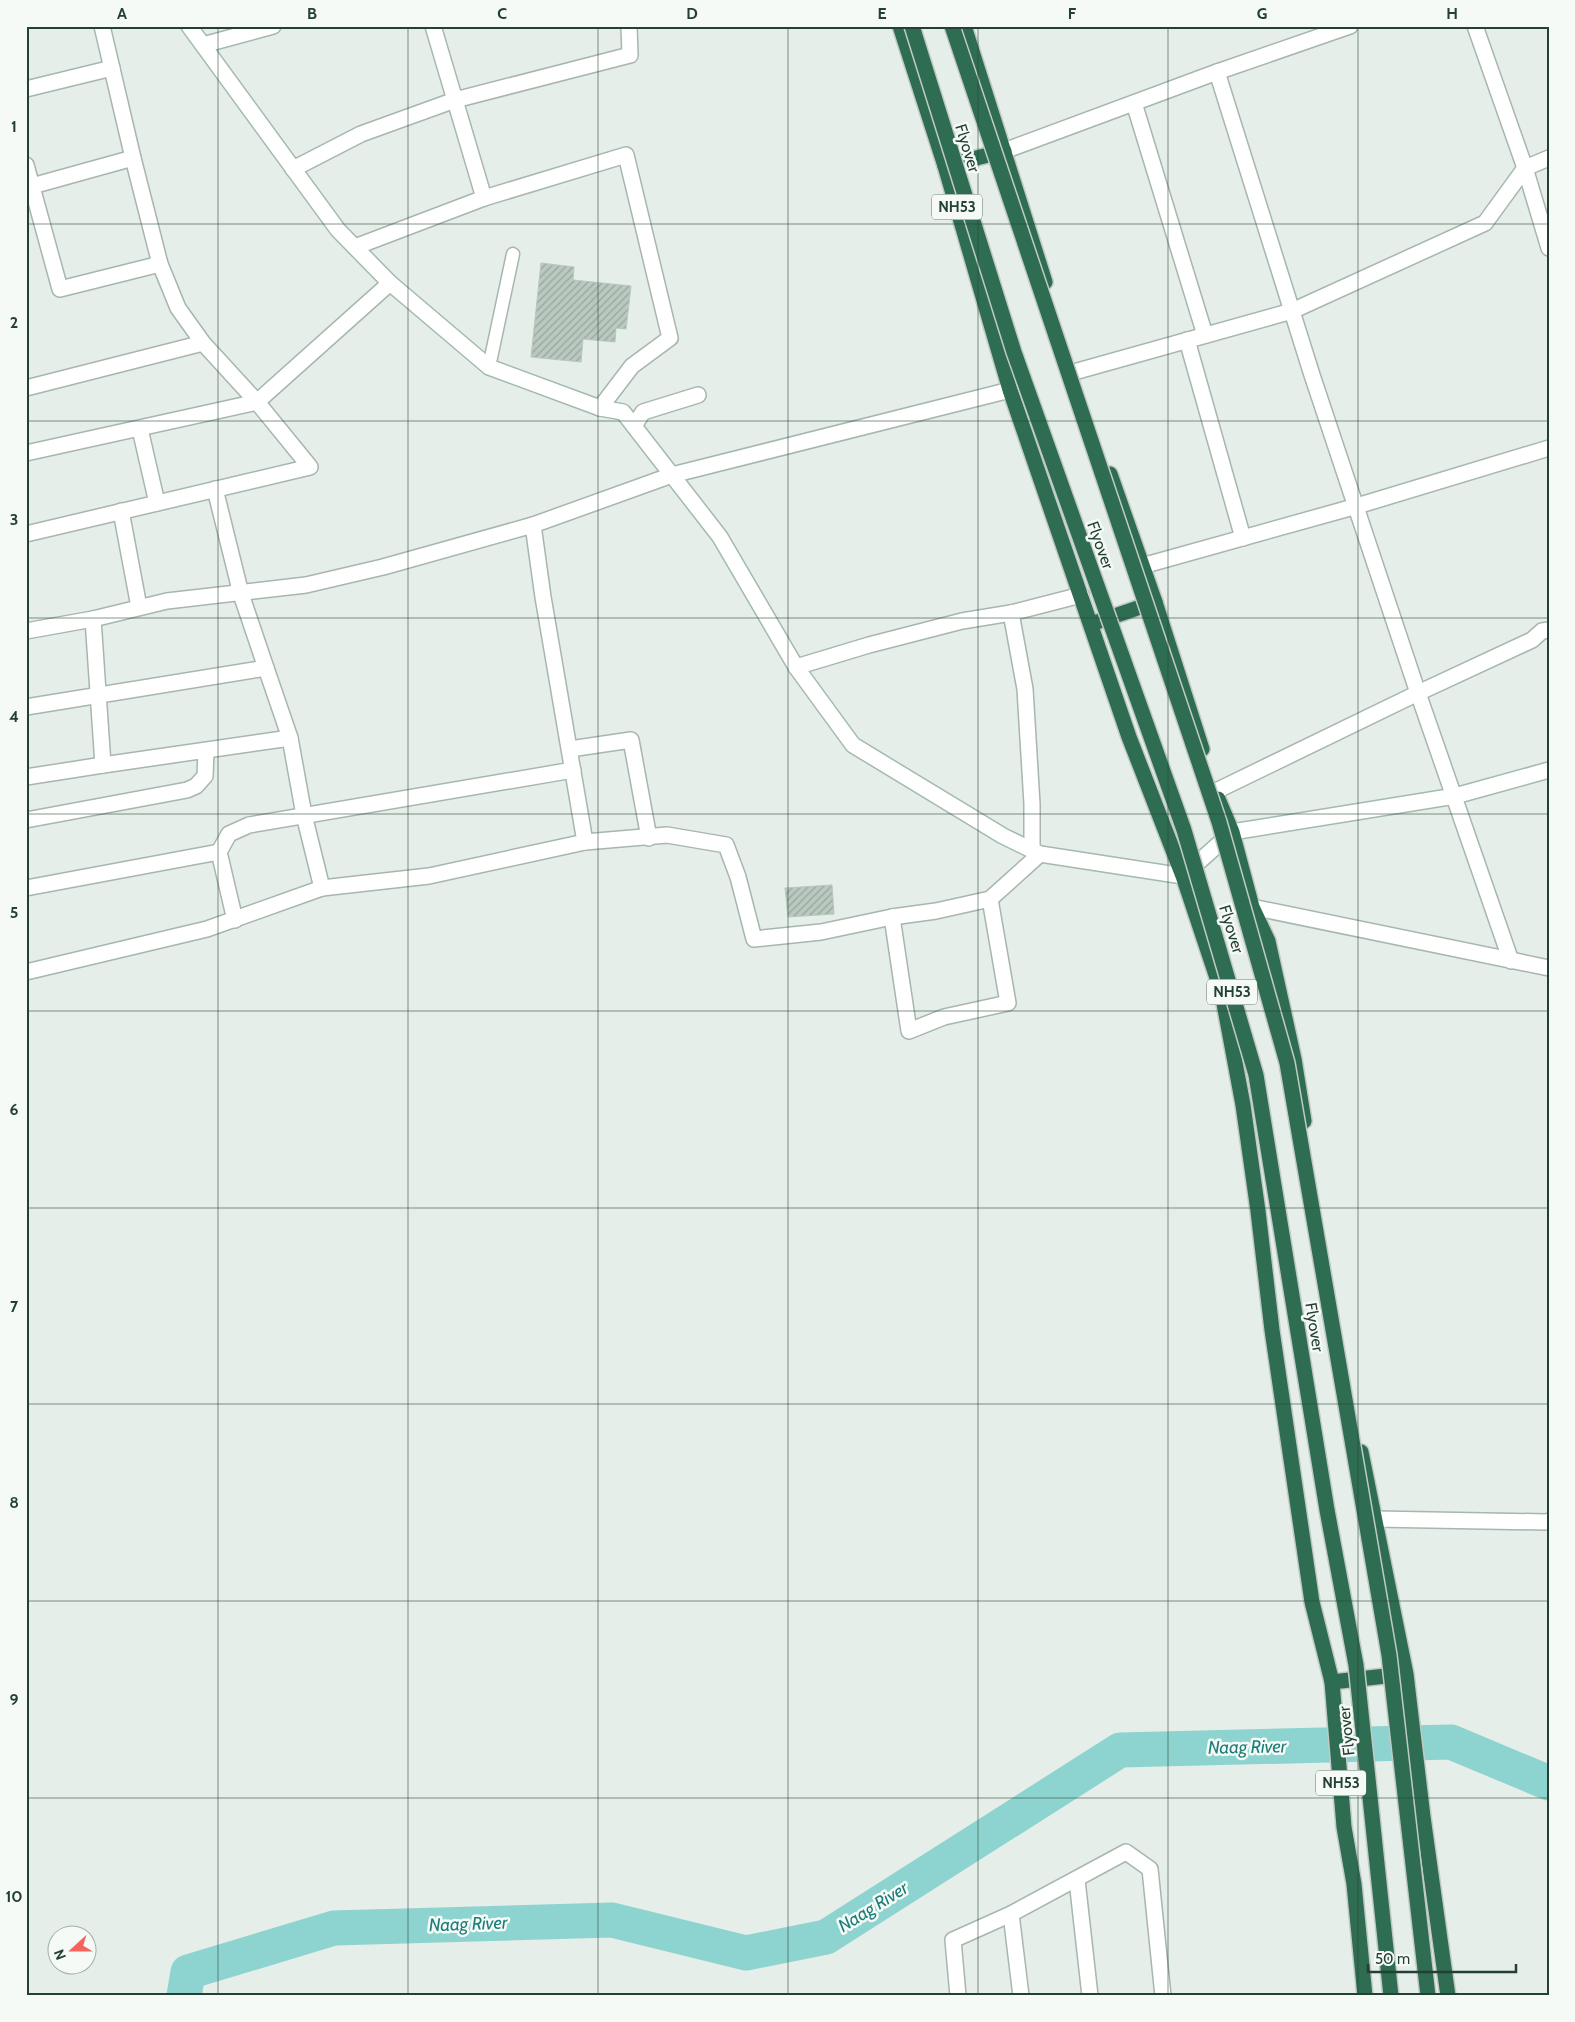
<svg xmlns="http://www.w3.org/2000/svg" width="1575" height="2022" font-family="Cabin,sans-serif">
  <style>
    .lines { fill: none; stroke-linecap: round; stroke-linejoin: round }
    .river { stroke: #8dd3cf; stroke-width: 35 }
    .building { fill: url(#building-hatch); stroke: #b7c8bd }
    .lane-casing { stroke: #a7b6ae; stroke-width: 15 }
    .street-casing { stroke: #a7b6ae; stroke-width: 18 }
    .secondary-casing { stroke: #a3baad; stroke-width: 18 }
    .highway-casing { stroke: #c1cac6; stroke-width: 18 }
    .lane { stroke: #fff; stroke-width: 12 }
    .street { stroke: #fff; stroke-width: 15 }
    .secondary { stroke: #fff; stroke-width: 15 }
    .highway { stroke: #2f6d53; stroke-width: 15 }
    .highway-bridge-casing { stroke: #c1cac6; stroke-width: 18; stroke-linecap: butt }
    .highway-bridge { stroke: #2f6d53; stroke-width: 15 }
    .grid { fill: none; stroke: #234032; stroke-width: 1; stroke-opacity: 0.55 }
    .labels { text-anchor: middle; stroke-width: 5; stroke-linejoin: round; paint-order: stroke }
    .shield { fill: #f5faf7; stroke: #62786d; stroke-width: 1 }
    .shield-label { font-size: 15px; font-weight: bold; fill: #234032 }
    .street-label { font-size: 16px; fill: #234032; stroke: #f5faf7 }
    .water-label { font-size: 18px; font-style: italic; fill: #1c7d79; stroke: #f5faf7 }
    .neatline { fill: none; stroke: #234032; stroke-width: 2 }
    .grid-label { font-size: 16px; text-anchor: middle; font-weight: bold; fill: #234032 }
  </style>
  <defs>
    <pattern id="building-hatch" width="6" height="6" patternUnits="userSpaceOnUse" patternTransform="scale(1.25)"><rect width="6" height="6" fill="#bac9c0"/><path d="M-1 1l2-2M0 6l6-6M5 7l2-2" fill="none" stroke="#97a59d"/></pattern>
  </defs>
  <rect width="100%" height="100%" fill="#e5eee8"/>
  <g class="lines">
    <!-- river -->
    <polyline class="river" points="184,1996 188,1972 334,1928 612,1920 746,1953 826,1937 1120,1750 1451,1742 1549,1783"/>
  </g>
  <!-- building -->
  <g class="building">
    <polygon points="541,263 574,267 573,280 631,286 626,329 616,328 615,342 583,339 581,362 531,357"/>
    <polygon points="832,885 834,914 788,917 785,888"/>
  </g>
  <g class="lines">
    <defs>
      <polyline id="lane" points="489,367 513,254"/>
      <g id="street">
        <polyline points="433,26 484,198 626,155 670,338 632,366 600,408"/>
        <polyline points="1475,26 1525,168 1549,248"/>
        <polyline points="203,45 273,26"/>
        <polyline points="1217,72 1312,375 1418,693 1511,961"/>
        <polyline points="26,89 112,68"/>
        <polyline points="1134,103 1205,335"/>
        <polyline points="1004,151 1217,72 1350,26"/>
        <polyline points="26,165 60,289 160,264"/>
        <polyline points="293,169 361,134 455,100 630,55 629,26"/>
        <polyline points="32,186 133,158"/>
        <polyline points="355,247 484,198"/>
        <polyline points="1187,340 1243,538"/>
        <polyline points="1074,372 1292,311 1485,223 1525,168 1549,158"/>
        <polyline points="26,388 203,343 178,308 160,264 133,158 102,26"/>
        <polyline points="634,426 643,412 698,395"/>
        <polyline points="140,429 157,503"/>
        <polyline points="26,453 257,402 390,283"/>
        <polyline points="121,511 139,607"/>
        <polyline points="533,525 543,597 585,842"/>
        <polyline points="26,534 310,467 257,402 203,343"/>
        <polyline points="1142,566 1357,506 1549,448"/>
        <polyline points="1011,613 1025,689 1032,804 1032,850"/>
        <polyline points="26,631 93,619 167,601 306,585 383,567 533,525 672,475 1010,390"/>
        <polyline points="796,667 869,645 962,621 1011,613 1081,595"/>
        <polyline points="266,668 290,738 304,815 322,888"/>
        <polyline points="26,707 266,668 241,594 215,489"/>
        <polyline points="570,749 631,740 649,838"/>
        <polyline points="103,765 290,738"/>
        <polyline points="26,777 103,765 93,619"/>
        <polyline points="1216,791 1418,693 1532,640 1542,631 1549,630"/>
        <polyline points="26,820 187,790 196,786 205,776 206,751"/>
        <polyline points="26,888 219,852"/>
        <polyline points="1252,907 1549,968"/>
        <polyline points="892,917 909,1031 944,1017 1008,1003 990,899"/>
        <polyline points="235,920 219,852 229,834 249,825 573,770"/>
        <polyline points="26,972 207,929 322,888 429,876 585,842 667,835 726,845 738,877 754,939 821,932 892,917 936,911 990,899 1040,854"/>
        <polyline points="1375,1519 1546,1522 1549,1521"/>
        <polyline points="1077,1880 1090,1996"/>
        <polyline points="1011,1914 1021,1996"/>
        <polyline points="958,1996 953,1940 1011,1914 1126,1852 1150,1869 1163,1996"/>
      </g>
      <polyline id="secondary" points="189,26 338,230 390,283 489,367 600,408 623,412 720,537 796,667 853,745 1003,836 1040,854 1183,876 1232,832 1455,796 1549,770"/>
      <g id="highway">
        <polyline points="900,26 945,166 1010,390 1129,737 1183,876 1222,993 1243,1105 1258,1211 1272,1330 1312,1602 1332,1682 1344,1827 1354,1884 1365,1996"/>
        <polyline points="964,26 1045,282"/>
        <polyline points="945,166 1004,151"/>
        <polyline points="1110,474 1155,602 1202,749"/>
        <polyline points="1097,622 1155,602"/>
        <polyline points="1218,799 1232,832 1252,907 1268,941 1294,1059 1304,1121"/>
        <polyline points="1361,1452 1406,1674 1423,1817 1448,1996"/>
        <polyline points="1332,1682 1404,1674"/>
      </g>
    </defs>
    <!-- lane casing -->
    <use href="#lane" class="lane-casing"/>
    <!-- street casing -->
    <use href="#street" class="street-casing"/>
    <!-- secondary casing -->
    <use href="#secondary" class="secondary-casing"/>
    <!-- highway casing -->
    <use href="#highway" class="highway-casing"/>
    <!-- lane -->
    <use href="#lane" class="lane"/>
    <!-- street -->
    <use href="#street" class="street"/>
    <!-- secondary -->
    <use href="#secondary" class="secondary"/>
    <!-- highway -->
    <use href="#highway" class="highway"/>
    <defs>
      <g id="highway-bridge">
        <polyline points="912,26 1014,352 1184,830 1256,1075 1327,1510 1356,1665 1391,1996"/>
        <polyline points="952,26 1219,822 1287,1063 1389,1655 1428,1996"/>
      </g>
    </defs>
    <!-- highway-bridge casing -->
    <use href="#highway-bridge" class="highway-bridge-casing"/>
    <!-- highway-bridge -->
    <use href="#highway-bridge" class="highway-bridge"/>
  </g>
  <!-- grid -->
  <path class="grid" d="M218 26V1996M408 26V1996M598 26V1996M788 26V1996M978 26V1996M1168 26V1996M1358 26V1996M26 224H1549M26 421H1549M26 618H1549M26 814H1549M26 1011H1549M26 1208H1549M26 1404H1549M26 1601H1549M26 1798H1549"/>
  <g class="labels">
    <!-- shield labels -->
    <g class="shield">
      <rect x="932" y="194.5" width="50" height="25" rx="4"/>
      <rect x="1207" y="979.5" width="50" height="25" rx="4"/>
      <rect x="1316" y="1770.5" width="50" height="25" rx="4"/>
    </g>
    <g class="shield-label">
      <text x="957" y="212">NH53</text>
      <text x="1232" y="997">NH53</text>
      <text x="1341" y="1788">NH53</text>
    </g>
    <!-- street labels -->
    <g class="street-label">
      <text transform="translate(968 148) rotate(73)" y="6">Flyover</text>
      <text transform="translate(1101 545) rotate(70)" y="6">Flyover</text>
      <text transform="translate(1232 929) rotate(73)" y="6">Flyover</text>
      <text transform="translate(1315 1327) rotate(81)" y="6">Flyover</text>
      <text transform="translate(1346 1731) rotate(-96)" y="6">Flyover</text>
    </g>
    <!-- water labels -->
    <g class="water-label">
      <text transform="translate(1247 1747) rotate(-1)" y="6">Naag River</text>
      <text transform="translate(873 1907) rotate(-32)" y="6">Naag River</text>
      <text transform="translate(468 1924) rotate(-2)" y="6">Naag River</text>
    </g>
  </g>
  <!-- border -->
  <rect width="1575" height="2022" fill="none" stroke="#f5faf7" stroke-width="55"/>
  <!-- north arrow -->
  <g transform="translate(72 1950) rotate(249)"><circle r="24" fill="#f5faf7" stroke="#a1b0a8"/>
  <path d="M0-4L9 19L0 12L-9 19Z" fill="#f3645e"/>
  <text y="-8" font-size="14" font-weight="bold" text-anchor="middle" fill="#234032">N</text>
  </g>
  <!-- scale -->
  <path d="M1368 1964v8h148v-8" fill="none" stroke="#234032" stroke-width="2.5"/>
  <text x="1375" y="1964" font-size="15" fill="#234032" stroke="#f5faf7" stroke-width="4" paint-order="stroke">50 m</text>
  <rect x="28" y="28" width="1520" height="1966" class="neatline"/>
  <g class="grid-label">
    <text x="122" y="19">A</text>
    <text x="312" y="19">B</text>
    <text x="502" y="19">C</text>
    <text x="692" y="19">D</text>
    <text x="882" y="19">E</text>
    <text x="1072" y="19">F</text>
    <text x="1262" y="19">G</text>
    <text x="1452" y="19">H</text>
    <text x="14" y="132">1</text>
    <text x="14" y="328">2</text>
    <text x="14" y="525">3</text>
    <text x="14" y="722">4</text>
    <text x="14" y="918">5</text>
    <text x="14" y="1115">6</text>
    <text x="14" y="1312">7</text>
    <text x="14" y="1508">8</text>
    <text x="14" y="1705">9</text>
    <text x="14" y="1902">10</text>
  </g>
</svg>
